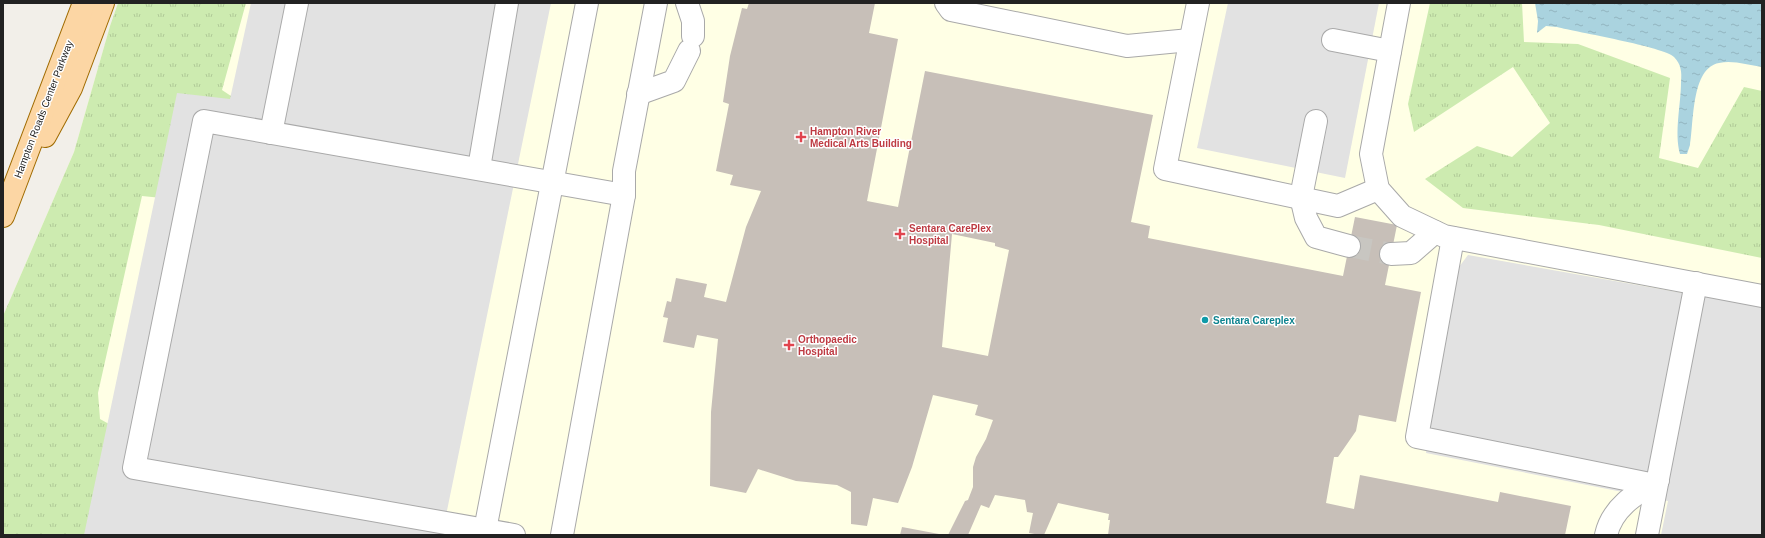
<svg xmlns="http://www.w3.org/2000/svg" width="1765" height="538" font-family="Arial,sans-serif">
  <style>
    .education { fill: #ffffe5 }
    .grass { fill: url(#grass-tufts) }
    .parking { fill: #e2e2e2 }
    .water { fill: url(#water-ripples) }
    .building { fill: #c7bfb8; fill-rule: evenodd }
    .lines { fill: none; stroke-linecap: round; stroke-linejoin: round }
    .minor-tunnel { stroke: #c8c6c1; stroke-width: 22; stroke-dasharray: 22 11; stroke-linecap: butt }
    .minor-casing { stroke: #a9a9a9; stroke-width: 24 }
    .major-casing { stroke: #a06b00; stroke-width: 24 }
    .minor { stroke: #fff; stroke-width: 22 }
    .major { stroke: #fcd6a4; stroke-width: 22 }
    .health-dot { fill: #e0444e; stroke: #fff; stroke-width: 1.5 }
    .culture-dot { fill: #0f9aa8; stroke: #fff; stroke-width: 1.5 }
    .labels { text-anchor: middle; stroke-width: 3; stroke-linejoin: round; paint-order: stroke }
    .street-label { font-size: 10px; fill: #222; stroke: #fff }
    .health-label { font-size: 10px; font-weight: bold; fill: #be3a42; stroke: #fff; text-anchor: start }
    .culture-label { font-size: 10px; font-weight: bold; fill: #0d838f; stroke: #fff; text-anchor: start }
  </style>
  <defs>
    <pattern id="grass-tufts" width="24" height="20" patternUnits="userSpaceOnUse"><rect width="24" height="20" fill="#cdebb0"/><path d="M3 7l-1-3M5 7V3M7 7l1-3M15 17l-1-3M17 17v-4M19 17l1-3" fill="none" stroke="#b0c997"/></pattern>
    <pattern id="water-ripples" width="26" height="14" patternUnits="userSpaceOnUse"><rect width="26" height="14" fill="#aad3df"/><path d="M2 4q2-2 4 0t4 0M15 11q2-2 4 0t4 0" fill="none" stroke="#92b5bf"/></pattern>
  </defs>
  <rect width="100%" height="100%" fill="#f2efe9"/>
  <!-- education -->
  <polygon class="education" points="118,3 1762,3 1762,535 3,535 3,316 74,152 110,26"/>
  <!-- grass -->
  <g class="grass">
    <polygon points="118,3 246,3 222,90 240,102 162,198 142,196 98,393 100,419 116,428 99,535 3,535 3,316 74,152 110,26"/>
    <polygon points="1430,3 1522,3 1524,42 1578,44 1670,78 1659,158 1698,168 1744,87 1762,91 1762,258 1599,225 1463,208 1425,179 1477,146 1512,157 1550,123 1513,67 1414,132 1408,104"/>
  </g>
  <!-- parking -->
  <g class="parking">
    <polygon points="251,3 551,3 442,535 84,535 177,93 230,99"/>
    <polygon points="1228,3 1379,3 1345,178 1197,148"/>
    <polygon points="1468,255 1762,307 1762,535 1661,535 1668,501 1426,453 1456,271"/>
  </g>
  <!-- water -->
  <path class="water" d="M1535 3H1762V67C1748 65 1733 60 1719 63 1691 68 1694 123 1690 145L1687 154H1680C1674 132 1681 105 1681 82 1682 72 1681 64 1674 57 1665 47 1576 32 1557 27L1546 26 1537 33 1538 21Z"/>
  <!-- building -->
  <g class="building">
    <path d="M749 3H875L869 33 898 39 867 201 898 207 925 71 1153 115 1131 222 1150 226 1148 238 1343 276 1355 217 1397 225 1385 285 1421 292 1396 422 1359 415 1356 431 1338 457H1334L1326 503 1354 509 1360 475 1498 502 1500 492 1571 506 1565 535H1108L1110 520H1108L1109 514 1058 503 1044 535H1040L1029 533 1033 513 1027 512 1025 500 995 495 989 508 981 505 968 535H948L965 501 968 500 973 487V467L976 457 986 439 993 420 975 415 978 405 933 395 912 467 898 503 873 498 867 526 851 524V492L837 485 796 481 758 469 746 493 710 486 711 412 718 339 697 335 694 348 663 342 668 318 663 317 667 301 671 302 676 278 707 284 704 297 726 302 746 227 761 191 730 185 733 175 716 171 729 104 723 102 730 56 742 8 747 9ZM952 234 995 243V246L1009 250 988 356 942 347Z"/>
    <polygon points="902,527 939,534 939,535 900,535"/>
  </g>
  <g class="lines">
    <!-- minor-tunnel -->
    <polyline class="minor-tunnel" points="1349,246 1391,254"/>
    <defs>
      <g id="minor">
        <polyline points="687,3 693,21 693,36"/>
        <polyline points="946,3 951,10 1127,46 1190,40"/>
        <polyline points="1198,3 1165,169 1338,206 1378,189"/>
        <polyline points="1399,3 1371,154 1378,189 1402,216 1444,236 1762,296"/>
        <polyline points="1333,40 1390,51"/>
        <polyline points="638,94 674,81 689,51"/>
        <polyline points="1316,121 1301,197 1306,218 1316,237 1349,246"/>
        <polyline points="271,133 297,3"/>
        <polyline points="479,168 507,3"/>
        <polyline points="1453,238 1417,437 1650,484"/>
        <polyline points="1391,254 1411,253 1435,232"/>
        <polyline points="484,535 587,3"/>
        <polyline points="514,535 134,468 204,121 624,195"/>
        <polyline points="562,535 624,195 624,171 656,3"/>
        <path d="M1606 535C1612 508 1635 494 1658 480"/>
        <polyline points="1647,535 1696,283"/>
      </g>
      <g id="major">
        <polyline points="45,136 71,88 103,3"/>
        <polyline points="3,216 84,3"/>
      </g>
    </defs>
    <!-- minor casing -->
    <use href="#minor" class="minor-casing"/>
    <!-- major casing -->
    <use href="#major" class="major-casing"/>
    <!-- minor -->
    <use href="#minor" class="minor"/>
    <!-- major -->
    <use href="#major" class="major"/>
  </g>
  <!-- markers -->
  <g class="health-dot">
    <path d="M799 131h4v4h4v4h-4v4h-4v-4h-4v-4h4z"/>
    <path d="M898 228h4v4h4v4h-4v4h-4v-4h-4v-4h4z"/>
    <path d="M787 339h4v4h4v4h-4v4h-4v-4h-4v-4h4z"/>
  </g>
  <circle class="culture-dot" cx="1205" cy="320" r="4"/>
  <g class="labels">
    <!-- street labels -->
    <g class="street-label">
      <text transform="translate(43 109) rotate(-69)" y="4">Hampton Roads Center Parkway</text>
    </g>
    <!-- health labels -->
    <g class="health-label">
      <text x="810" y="135">Hampton River<tspan x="810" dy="12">Medical Arts Building</tspan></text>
      <text x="909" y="232">Sentara CarePlex<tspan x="909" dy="12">Hospital</tspan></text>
      <text x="798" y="343">Orthopaedic<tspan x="798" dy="12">Hospital</tspan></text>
    </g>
    <!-- culture labels -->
    <g class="culture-label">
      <text x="1213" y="324">Sentara Careplex</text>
    </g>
  </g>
  <!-- border -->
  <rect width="1765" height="538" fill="none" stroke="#222222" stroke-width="8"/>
</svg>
